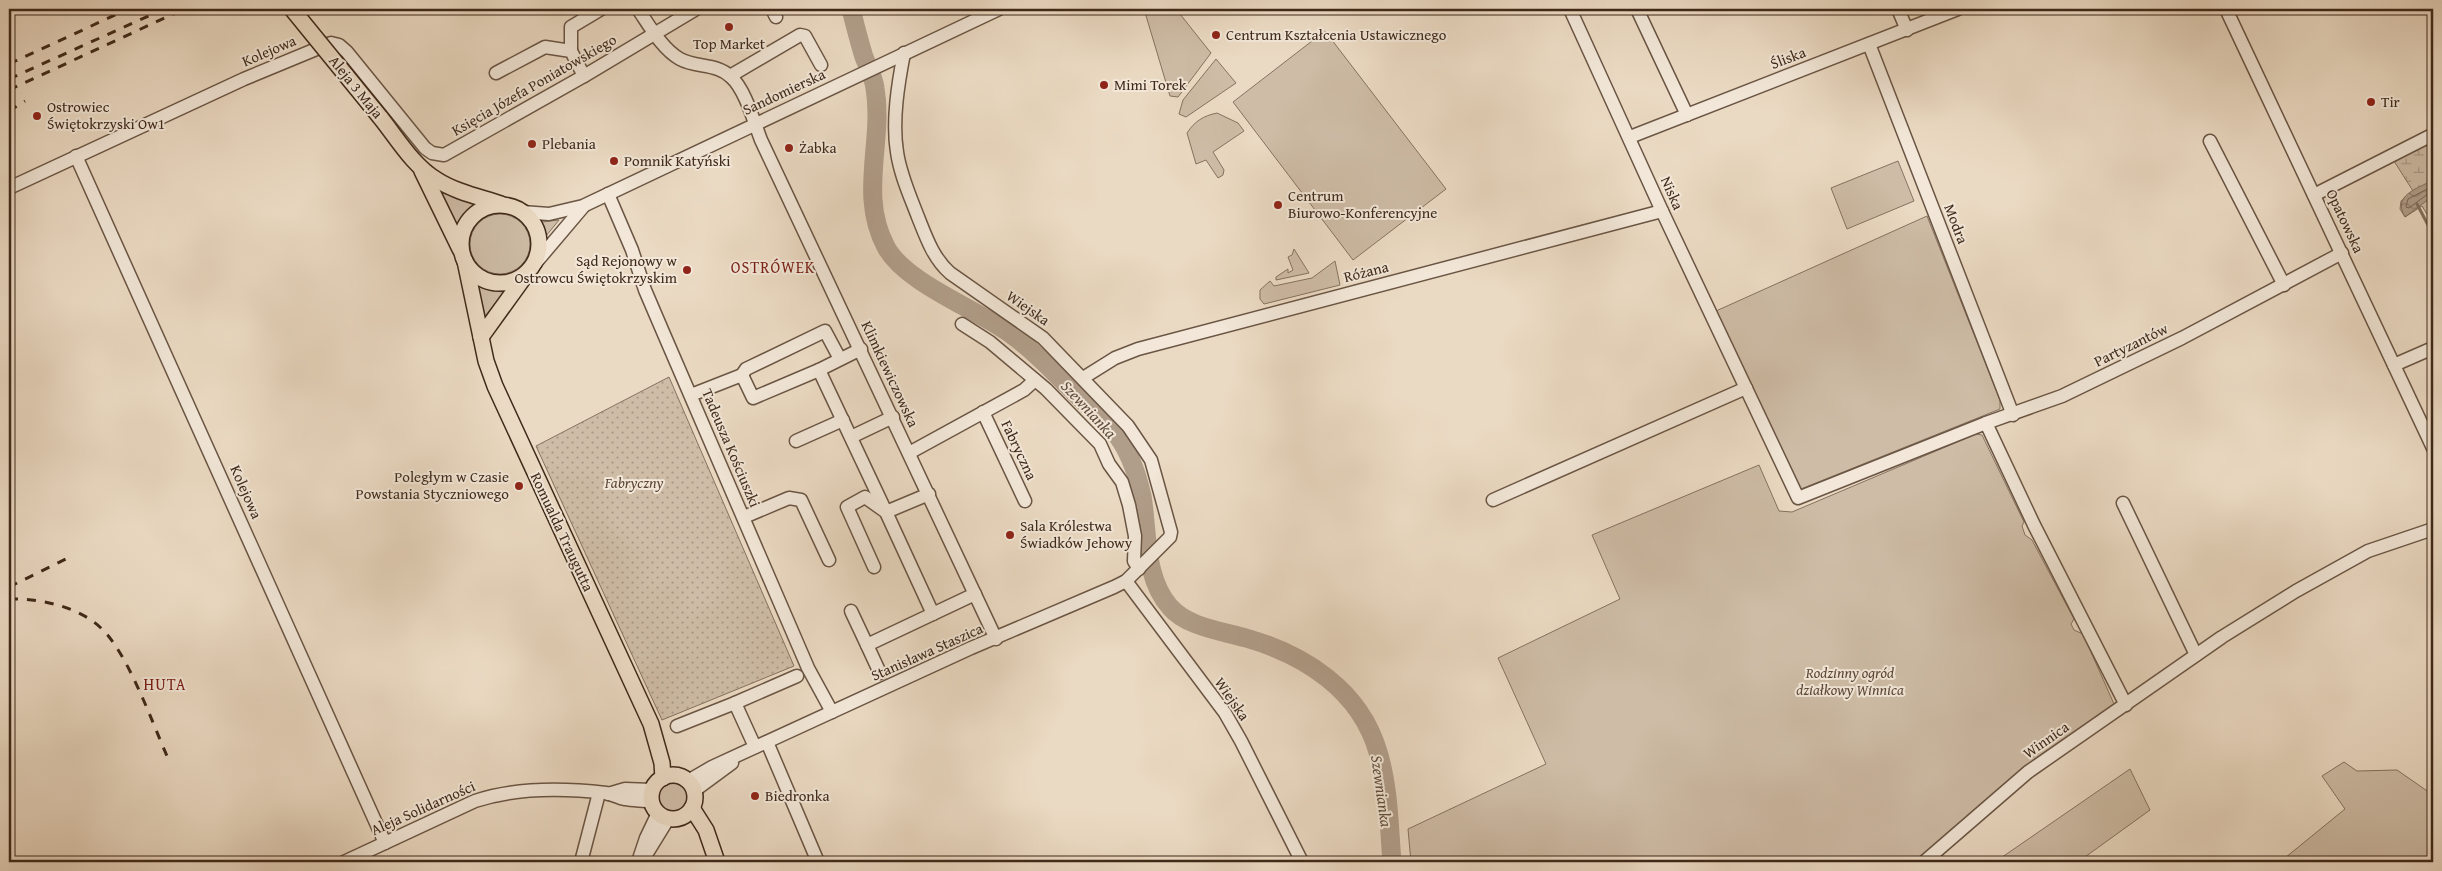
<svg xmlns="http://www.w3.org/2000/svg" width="2442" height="871" font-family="'Gentium Book Plus',serif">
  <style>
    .green { fill: #cebca6; stroke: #867260 }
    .wetland { fill: url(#wetland-marsh); stroke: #867260 }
    .park { fill: url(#park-dots); stroke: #867260 }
    .water { fill: url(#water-waves); stroke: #836f5d }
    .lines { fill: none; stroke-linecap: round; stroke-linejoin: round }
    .shore { stroke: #786452; stroke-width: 1 }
    .stream { stroke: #836f5d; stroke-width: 3 }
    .river { stroke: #b19e8a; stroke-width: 19 }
    .minor-casing { stroke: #6a5544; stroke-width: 15 }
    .major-casing { stroke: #3f291a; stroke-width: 18 }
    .minor { stroke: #f2e7d8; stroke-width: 12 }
    .major { stroke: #ebdac3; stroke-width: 15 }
    .rail { stroke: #3f291a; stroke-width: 3; stroke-dasharray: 9 9; stroke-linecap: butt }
    .major-bridge-casing { stroke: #3f291a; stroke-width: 18; stroke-linecap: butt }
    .major-bridge { stroke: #ebdac3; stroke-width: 15 }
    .poi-dot { fill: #8f2418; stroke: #f2e7d8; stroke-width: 2 }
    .labels { text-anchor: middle; stroke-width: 4; stroke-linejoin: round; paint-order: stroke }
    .poi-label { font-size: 15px; fill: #3f291a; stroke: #f2e7d8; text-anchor: start }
    .street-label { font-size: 15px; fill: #3f291a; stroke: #f2e7d8 }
    .park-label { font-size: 15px; font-style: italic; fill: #5c4636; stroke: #f2e7d8 }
    .neighbourhood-label { font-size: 16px; letter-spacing: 1px; fill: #7a1f14; stroke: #f2e7d8 }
    .water-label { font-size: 16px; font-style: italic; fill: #614c3c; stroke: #f2e7d8 }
  </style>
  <defs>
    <pattern id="wetland-marsh" width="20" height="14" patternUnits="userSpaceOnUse" patternTransform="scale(1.25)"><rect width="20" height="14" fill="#cebca6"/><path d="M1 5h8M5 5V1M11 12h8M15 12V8" fill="none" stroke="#a99986"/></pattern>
    <pattern id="park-dots" width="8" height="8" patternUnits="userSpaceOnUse" patternTransform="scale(1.25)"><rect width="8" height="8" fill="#cebca6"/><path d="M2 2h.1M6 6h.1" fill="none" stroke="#a99986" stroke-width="1.8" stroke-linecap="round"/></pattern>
    <pattern id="water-waves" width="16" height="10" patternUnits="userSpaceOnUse" patternTransform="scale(1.25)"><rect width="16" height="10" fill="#b19e8a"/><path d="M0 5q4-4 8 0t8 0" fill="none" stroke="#918170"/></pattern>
  </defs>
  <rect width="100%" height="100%" fill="#ebdac3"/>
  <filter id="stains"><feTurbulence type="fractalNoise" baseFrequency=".004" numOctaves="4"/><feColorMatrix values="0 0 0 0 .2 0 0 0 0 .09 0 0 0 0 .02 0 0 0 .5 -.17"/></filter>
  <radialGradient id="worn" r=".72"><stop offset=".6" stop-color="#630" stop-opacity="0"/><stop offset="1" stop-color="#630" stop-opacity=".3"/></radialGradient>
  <!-- green -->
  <g class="green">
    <polygon points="1144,9 1176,9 1211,53 1178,97 1170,96"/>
    <polygon points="1325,31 1446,189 1353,260 1233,102"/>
    <polygon points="1216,59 1236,83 1186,117 1179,114 1183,100"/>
    <path d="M1217 113 1238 123 1244 131 1213 152 1224 170 1223 175 1218 178 1206 160 1196 164 1187 133C1195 121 1203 116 1217 113Z"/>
    <polygon points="1898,161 1914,201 1847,229 1831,188"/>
    <polygon points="440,192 476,204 466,212 457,225"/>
    <circle cx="500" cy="244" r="30"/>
    <polygon points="1927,216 2000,400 2000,409 1801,489 1716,311"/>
    <polygon points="559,220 546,236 542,222"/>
    <polygon points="1294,249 1309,273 1276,280 1276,277 1288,269 1288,273 1293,270 1288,257 1292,255"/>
    <polygon points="1335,261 1340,285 1264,304 1260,299 1260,290 1270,281 1274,286 1312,278"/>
    <polygon points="478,286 493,291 504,292 485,316"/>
    <polygon points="1976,434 1982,435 2024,522 2022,526 2025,535 2032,540 2074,619 2071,624 2074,630 2083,634 2114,704 1919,862 1411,862 1408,829 1546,764 1498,658 1620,599 1592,535 1759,465 1779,511 1792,512"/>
    <polygon points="2344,762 2357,771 2397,770 2433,795 2433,862 2280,862 2345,809 2322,776"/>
    <polygon points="2130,769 2150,810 2078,862 1995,862"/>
    <circle cx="673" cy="797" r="15"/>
  </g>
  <!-- wetland -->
  <polygon class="wetland" points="2433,139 2433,224 2422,206 2405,217 2400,209 2401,201 2413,191 2394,161"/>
  <!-- park -->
  <polygon class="park" points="669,377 794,666 662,720 536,446"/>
  <!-- water -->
  <path class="water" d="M2433 180V196L2405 217C2392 195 2417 189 2433 180Z"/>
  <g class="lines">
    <!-- shore -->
    <polyline class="shore" points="2433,186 2408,199 2406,207 2409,208 2429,193 2433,193"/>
    <!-- stream -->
    <polyline class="stream" points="2417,204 2429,227 2433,252"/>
    <!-- river -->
    <path class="river" d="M851 9C855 25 859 41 864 57 868 67 874 78 875 88 884 142 858 195 886 247 905 283 979 310 1012 335 1036 352 1056 375 1077 395 1089 407 1103 418 1113 430 1128 448 1137 473 1142 496 1148 532 1144 578 1170 607 1187 627 1222 631 1246 638 1305 655 1360 690 1378 752 1389 787 1389 826 1392 862"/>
    <defs>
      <g id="minor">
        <path d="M638 9C649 25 662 49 680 59 696 68 717 63 731 77 745 89 754 122 761 140L996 639"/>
        <polyline points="772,9 776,17"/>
        <polyline points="1570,9 1662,211 1798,498 1986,423 2062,396 2182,338 2342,253"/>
        <polyline points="1637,9 1687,115"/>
        <polyline points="1898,9 1907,30"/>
        <polyline points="2226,9 2433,448"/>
        <polyline points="1869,44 2013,415"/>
        <polyline points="571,51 571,27 601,9"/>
        <polyline points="496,73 545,47 571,51 584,76"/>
        <polyline points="730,76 800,35 805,36 821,65"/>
        <polyline points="1630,137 1958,9"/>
        <polyline points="2210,141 2284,285"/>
        <polyline points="76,156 385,843"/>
        <polyline points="9,188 244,79 331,43 339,45 347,52 425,148 432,153 444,155 584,76 696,9"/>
        <polyline points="608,194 632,250 645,290 663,332 808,668 832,712"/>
        <polyline points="2314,195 2430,136"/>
        <polyline points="522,212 549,214 583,206 999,9"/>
        <polyline points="533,266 583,207"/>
        <polyline points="962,324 990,342 1046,389 1100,444 1109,464 1122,482 1129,505 1135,536 1134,561 1139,569"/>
        <polyline points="861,349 819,370 886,512 929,494"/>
        <polyline points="2394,365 2433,348"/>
        <polyline points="742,375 746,369 825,331 840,359"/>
        <polyline points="1083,378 1115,358 1138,349 1662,211"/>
        <polyline points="691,395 742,375 753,398 819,370"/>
        <polyline points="983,412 1025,501"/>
        <polyline points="1986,423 2034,525 2126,705"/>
        <polyline points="851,437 893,417"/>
        <polyline points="796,441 843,420"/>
        <polyline points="909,453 1024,390 1035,380"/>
        <polyline points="1493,500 1746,388"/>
        <polyline points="2123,503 2196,655"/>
        <polyline points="744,517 789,498 801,500 829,560"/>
        <polyline points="874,567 847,507 865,497 886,512 933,614"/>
        <polyline points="1126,581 1225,713 1241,741 1302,862"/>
        <polyline points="851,611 867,645 975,594"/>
        <polyline points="867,645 880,673"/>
        <polyline points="677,726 735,703"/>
        <polyline points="767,742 818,862"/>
        <polyline points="755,747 735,703 797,676"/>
        <path d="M688 781 712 767 971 648 1114 587 1126 581 1170 537 1171 532 1151 460 1128 426 1043 338 950 273C933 258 926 237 918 217 910 196 900 174 897 152 892 121 898 84 904 53"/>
        <polyline points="694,791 732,763"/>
        <polyline points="608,794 625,789 652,790"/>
        <polyline points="644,858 668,819"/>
        <path d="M344 862 475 801C517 787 563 788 606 793 612 794 618 798 625 799 634 801 643 800 652 802"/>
        <polyline points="581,862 599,793"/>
        <polyline points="638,862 646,838 658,813"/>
        <polyline points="1924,862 2028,772 2222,637 2296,591 2368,551 2433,529"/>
      </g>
      <g id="major">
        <path d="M380 117C397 138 413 166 437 180 456 192 480 197 501 204"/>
        <polyline points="422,171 460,249"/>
        <circle cx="500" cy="244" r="39"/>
        <polyline points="465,261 486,361 495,386 651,724 662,763 663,778"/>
        <polyline points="481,337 525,276"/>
        <circle cx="673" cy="797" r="22"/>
        <polyline points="692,808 706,830 717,862"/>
      </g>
    </defs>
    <!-- minor casing -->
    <use href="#minor" class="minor-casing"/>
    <!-- major casing -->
    <use href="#major" class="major-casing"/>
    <!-- minor -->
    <use href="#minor" class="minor"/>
    <!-- major -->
    <use href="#major" class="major"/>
    <!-- rail -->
    <g class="rail">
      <polyline points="9,64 128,9"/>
      <polyline points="9,79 164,9"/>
      <polyline points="9,90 184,9"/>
      <polyline points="9,111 25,101"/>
      <polyline points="9,587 70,557"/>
      <path d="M9 599C40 598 80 607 102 629 128 654 152 722 167 756"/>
    </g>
    <defs>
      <polyline id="major-bridge" points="292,9 380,117"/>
    </defs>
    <!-- major-bridge casing -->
    <use href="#major-bridge" class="major-bridge-casing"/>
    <!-- major-bridge -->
    <use href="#major-bridge" class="major-bridge"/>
  </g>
  <!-- markers -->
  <g class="poi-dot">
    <circle cx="729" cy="27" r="5"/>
    <circle cx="1216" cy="35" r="5"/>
    <circle cx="1104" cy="85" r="5"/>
    <circle cx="2371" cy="102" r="5"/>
    <circle cx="37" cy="116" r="5"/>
    <circle cx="532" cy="144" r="5"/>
    <circle cx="789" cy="148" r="5"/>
    <circle cx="614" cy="161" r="5"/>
    <circle cx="1278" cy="205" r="5"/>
    <circle cx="687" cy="270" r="5"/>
    <circle cx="519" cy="486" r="5"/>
    <circle cx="1010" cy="535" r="5"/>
    <circle cx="755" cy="796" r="5"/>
  </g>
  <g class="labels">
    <!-- poi labels -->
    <g class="poi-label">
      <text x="1226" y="40">Centrum Kształcenia Ustawicznego</text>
      <text x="729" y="49" text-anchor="middle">Top Market</text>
      <text x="1114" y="90">Mimi Torek</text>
      <text x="2381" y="107">Tir</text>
      <text x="47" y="112">Ostrowiec<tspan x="47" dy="17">Świętokrzyski Ow1</tspan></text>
      <text x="542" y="149">Plebania</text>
      <text x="799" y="153">Żabka</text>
      <text x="624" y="166">Pomnik Katyński</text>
      <text x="1288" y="201">Centrum<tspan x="1288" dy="17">Biurowo-Konferencyjne</tspan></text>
      <text x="677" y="266" text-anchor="end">Sąd Rejonowy w<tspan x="677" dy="17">Ostrowcu Świętokrzyskim</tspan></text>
      <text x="509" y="482" text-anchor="end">Poległym w Czasie<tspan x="509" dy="17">Powstania Styczniowego</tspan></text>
      <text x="1020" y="531">Sala Królestwa<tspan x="1020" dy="17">Świadków Jehowy</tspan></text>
      <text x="765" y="801">Biedronka</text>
    </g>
    <!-- street labels -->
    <g class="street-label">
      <text transform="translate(269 51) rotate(-23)" y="5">Kolejowa</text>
      <text transform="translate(1788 58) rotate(-21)" y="5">Śliska</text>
      <text transform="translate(534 85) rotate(-30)" y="5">Księcia Józefa Poniatowskiego</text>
      <text transform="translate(356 87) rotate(51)" y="5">Aleja 3 Maja</text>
      <text transform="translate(784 92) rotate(-25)" y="5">Sandomierska</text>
      <text transform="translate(1672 193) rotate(66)" y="5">Niska</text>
      <text transform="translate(2345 221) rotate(65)" y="5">Opatowska</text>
      <text transform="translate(1956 224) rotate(69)" y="5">Modra</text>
      <text transform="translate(1366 272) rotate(-14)" y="5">Różana</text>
      <text transform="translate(1028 308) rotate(35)" y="5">Wiejska</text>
      <text transform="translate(2131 345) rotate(-26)" y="5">Partyzantów</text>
      <text transform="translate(890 374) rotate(65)" y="5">Klimkiewiczowska</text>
      <text transform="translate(731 448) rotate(67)" y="5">Tadeusza Kościuszki</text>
      <text transform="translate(1019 450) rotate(65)" y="5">Fabryczna</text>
      <text transform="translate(246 492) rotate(66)" y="5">Kolejowa</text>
      <text transform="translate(562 532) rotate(65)" y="5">Romualda Traugutta</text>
      <text transform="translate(927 652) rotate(-24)" y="5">Stanisława Staszica</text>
      <text transform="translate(1232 699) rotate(55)" y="5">Wiejska</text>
      <text transform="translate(2046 740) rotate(-35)" y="5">Winnica</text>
      <text transform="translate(423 808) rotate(-24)" y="5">Aleja Solidarności</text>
    </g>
    <!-- park labels -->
    <g class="park-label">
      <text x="634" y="488">Fabryczny</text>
      <text x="1850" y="678">Rodzinny ogród<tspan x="1850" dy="17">działkowy Winnica</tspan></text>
    </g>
    <!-- neighbourhood labels -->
    <g class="neighbourhood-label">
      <text x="773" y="273">OSTRÓWEK</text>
      <text x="165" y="690">HUTA</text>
    </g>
    <!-- water labels -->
    <g class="water-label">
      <text transform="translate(1089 409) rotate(47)" y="6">Szewnianka</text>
      <text transform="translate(1382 791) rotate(82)" y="6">Szewnianka</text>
    </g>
  </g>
  <!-- margin -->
  <rect width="2442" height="871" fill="none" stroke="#ebdac3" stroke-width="30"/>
  <rect x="10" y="10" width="2422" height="851" fill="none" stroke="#3f291a" stroke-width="2.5"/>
  <rect x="15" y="15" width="2412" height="841" fill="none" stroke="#3f291a"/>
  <rect width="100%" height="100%" filter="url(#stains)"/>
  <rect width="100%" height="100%" fill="url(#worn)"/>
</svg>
